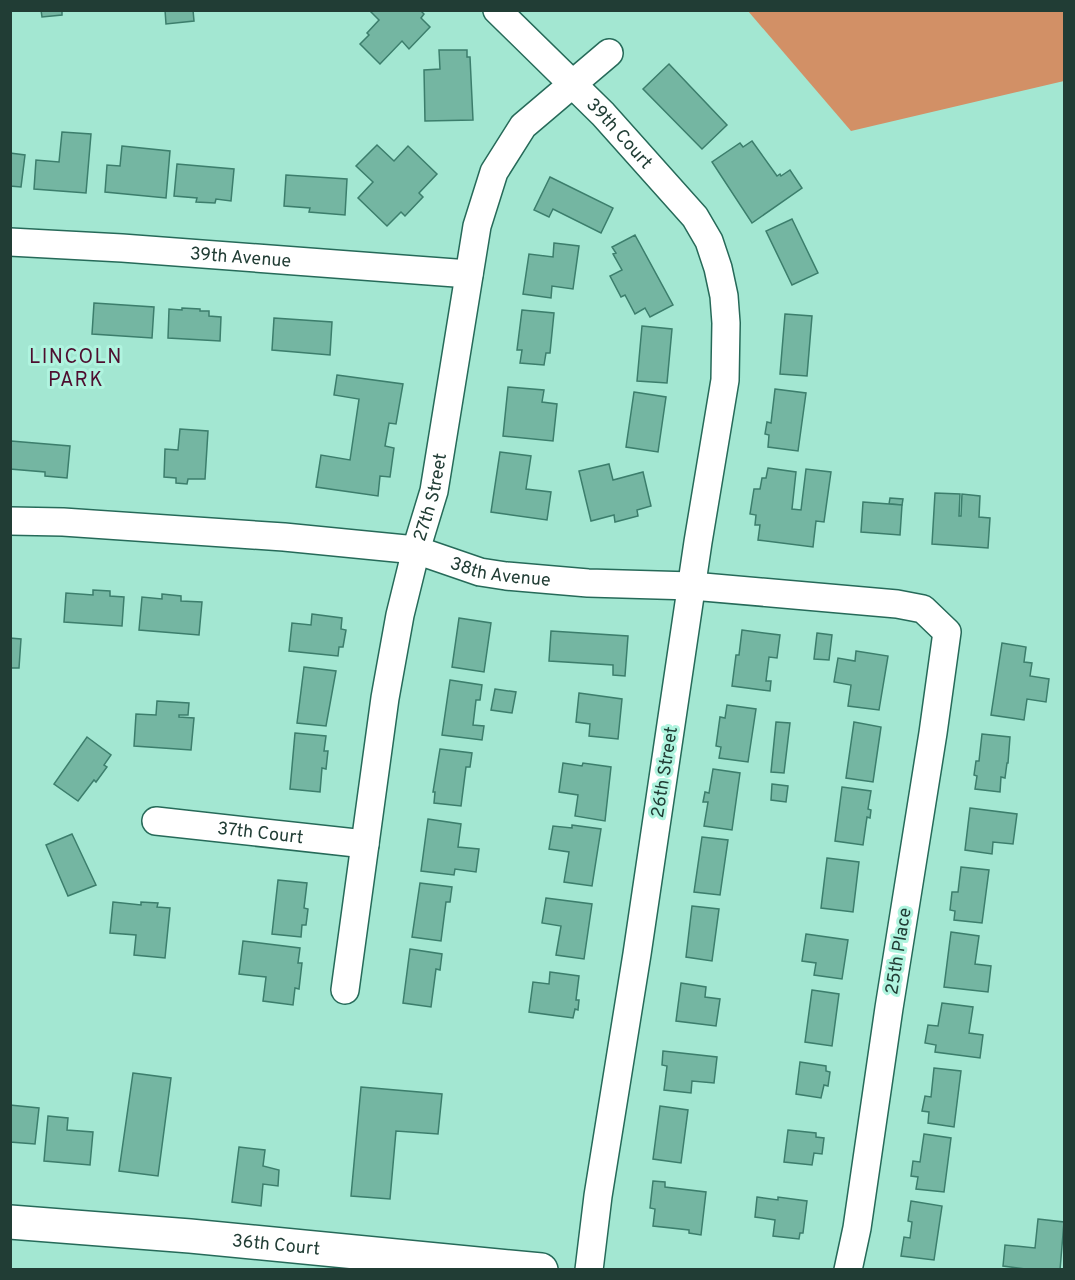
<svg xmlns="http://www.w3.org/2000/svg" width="1075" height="1280" font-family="Overpass,sans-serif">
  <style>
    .forest { fill: #d29066 }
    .building { fill: #74b6a2; stroke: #3c7e6c; stroke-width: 1.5 }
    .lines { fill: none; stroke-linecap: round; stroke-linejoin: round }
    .minor-casing { stroke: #266a59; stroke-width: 30 }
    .tertiary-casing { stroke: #266a59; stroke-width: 36 }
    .minor { stroke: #fff; stroke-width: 27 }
    .tertiary { stroke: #fff; stroke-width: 33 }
    .labels { text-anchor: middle; stroke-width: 6; stroke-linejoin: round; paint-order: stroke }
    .street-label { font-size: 18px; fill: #213d35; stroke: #b0f4df }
    .neighbourhood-label { font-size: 20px; letter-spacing: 1.5px; fill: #4e0e2f; stroke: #b0f4df }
  </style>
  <rect width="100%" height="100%" fill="#a3e7d2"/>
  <!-- forest -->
  <polygon class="forest" points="748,11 1064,11 1064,81 851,131"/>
  <!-- building -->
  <g class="building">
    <polygon points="41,10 62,10 62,15 42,17"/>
    <polygon points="165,10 193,10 194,21 166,24"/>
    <polygon points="369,10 420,10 424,14 421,18 430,27 409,49 402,41 380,64 360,44 369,35 367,33 379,20"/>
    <polygon points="439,50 467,50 467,57 470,57 473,120 425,121 424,70 440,69"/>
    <polygon points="669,64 727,125 702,149 643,89"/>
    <polygon points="62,132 91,134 86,193 34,189 36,160 59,162"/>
    <polygon points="752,141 777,176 780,174 781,176 790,170 802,188 752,223 712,162 740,143 743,147"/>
    <polygon points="377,145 394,161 408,146 437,174 419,193 423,197 405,216 401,212 387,226 358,198 373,182 356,166"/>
    <polygon points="122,146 170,151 166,198 105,192 107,165 120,166"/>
    <polygon points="10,153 25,155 21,187 10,186"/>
    <polygon points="177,164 234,169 231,201 216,199 215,203 196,202 197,198 174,196"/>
    <polygon points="286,175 347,179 345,215 309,212 310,208 284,206"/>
    <polygon points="550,177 613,208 601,233 553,209 549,217 534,210"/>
    <polygon points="792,219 818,273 792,285 766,231"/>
    <polygon points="635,235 673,305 650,317 645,308 635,314 625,295 621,297 610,276 622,270 613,254 616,253 612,247"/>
    <polygon points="554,243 579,246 573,289 552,286 551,298 523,294 529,254 553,257"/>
    <polygon points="94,303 154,307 152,338 92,334"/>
    <polygon points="182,308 200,309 200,311 209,311 209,316 221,317 220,341 168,338 169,309 182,310"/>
    <polygon points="522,310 554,313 550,353 546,353 544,365 520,363 522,350 517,350"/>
    <polygon points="785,314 812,316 807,376 780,374"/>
    <polygon points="274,318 332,322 330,355 272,350"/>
    <polygon points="642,326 672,329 667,383 637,381"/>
    <polygon points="337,375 403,384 396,424 389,423 385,446 394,448 390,477 380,476 378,496 316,487 321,455 350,460 359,399 334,395"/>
    <polygon points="508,387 544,390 542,402 557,404 553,441 503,436"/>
    <polygon points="775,389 806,393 798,451 768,447 769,435 765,434 767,422 771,423"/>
    <polygon points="634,392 666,397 658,452 626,447"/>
    <polygon points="180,429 208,431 205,479 188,479 187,484 176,483 176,478 164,477 165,449 178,450"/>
    <polygon points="11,441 70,446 67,478 45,476 45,472 10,469"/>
    <polygon points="500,452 531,456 526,489 551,492 547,520 491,512"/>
    <polygon points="609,464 613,480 643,472 651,506 637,510 638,516 615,522 614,515 591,521 579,471"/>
    <polygon points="768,468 796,472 792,509 801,510 806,469 831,472 824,522 816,521 813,547 758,540 760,525 755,525 756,515 750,514 754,489 760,489 762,478 766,478"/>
    <polygon points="935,493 960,494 959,516 961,516 962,494 980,496 979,517 990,518 988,548 932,544"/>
    <polygon points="890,498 903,499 902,505 889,504"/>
    <polygon points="863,502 902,505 900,535 861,532"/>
    <polygon points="93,590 110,591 110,596 124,597 122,626 64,622 66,593 93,595"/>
    <polygon points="162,594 181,596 181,601 202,602 199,635 139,630 142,597 162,599"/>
    <polygon points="312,614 342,618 341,629 346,630 343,647 339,647 338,656 289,651 292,623 311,625"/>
    <polygon points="459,618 491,623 484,672 452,667"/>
    <polygon points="742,630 780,635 777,658 769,657 766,681 771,681 770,691 732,686 736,655 739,655"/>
    <polygon points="551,631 628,636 625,676 613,675 613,665 549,661"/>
    <polygon points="817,633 832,635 829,660 814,659"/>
    <polygon points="10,638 21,639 19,668 10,668"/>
    <polygon points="1002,643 1026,647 1024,662 1032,663 1030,676 1049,679 1046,702 1027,699 1024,720 991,715"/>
    <polygon points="856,651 888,656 879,710 848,706 851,685 834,682 838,658 855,661"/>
    <polygon points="304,667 336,671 326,726 297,723"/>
    <polygon points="450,680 482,685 480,700 476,700 473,725 484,726 482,740 442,735"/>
    <polygon points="495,689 516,692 512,713 491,710"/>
    <polygon points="579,693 622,699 618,739 589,736 590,724 576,722"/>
    <polygon points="157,701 189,703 188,715 179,715 179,717 194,718 191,750 134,746 136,714 156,715"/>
    <polygon points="727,705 756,709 748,762 719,758 721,747 716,746 720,717 725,718"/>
    <polygon points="776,722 790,723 784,773 771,772"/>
    <polygon points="854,722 881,727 873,782 846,778"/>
    <polygon points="295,733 326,736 324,751 328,751 326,769 322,768 320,792 290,789"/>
    <polygon points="982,734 1010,737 1008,763 1007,763 1005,778 1001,777 1000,792 975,789 977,776 974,775 976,761 979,761"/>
    <polygon points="87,737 111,755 104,765 107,767 96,782 94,780 78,801 54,784"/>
    <polygon points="440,749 472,753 470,767 466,767 461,806 434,803 435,792 433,792"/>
    <polygon points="563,763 582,766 583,763 611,767 605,821 575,816 578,795 559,792"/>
    <polygon points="713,769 740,773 732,830 704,826 708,802 703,802 705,792 709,793"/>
    <polygon points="772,784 788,786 786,802 771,800"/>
    <polygon points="842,787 871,791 868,809 871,810 870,818 867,817 863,845 835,841"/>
    <polygon points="970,808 1017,814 1013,844 993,842 992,854 965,850"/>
    <polygon points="428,819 461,824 458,847 479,849 476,872 455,869 454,875 421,871"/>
    <polygon points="572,825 601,829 592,886 564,882 569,852 549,849 553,826 572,828"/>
    <polygon points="72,834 96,885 68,896 46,845"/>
    <polygon points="702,837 728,840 720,895 694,892"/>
    <polygon points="827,858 859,862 853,912 821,908"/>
    <polygon points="961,867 989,870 982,923 954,920 955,911 950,910 952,892 958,892"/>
    <polygon points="278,880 307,883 304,908 308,909 306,925 302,925 301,937 272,934"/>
    <polygon points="420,883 452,887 450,902 446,902 441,941 412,937"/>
    <polygon points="546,898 592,904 584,959 556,955 561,926 542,923"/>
    <polygon points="113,902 141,905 141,902 158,903 157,907 170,908 165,958 134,955 136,935 110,933"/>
    <polygon points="692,906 719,909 712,961 686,957"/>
    <polygon points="951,932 979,936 975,964 991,966 988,992 944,987"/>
    <polygon points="806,934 848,940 842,979 814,975 816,963 802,961"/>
    <polygon points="243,941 300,948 298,963 302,963 299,989 295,988 293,1005 263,1001 266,977 239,974"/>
    <polygon points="410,949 442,954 440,970 436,969 431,1007 403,1003"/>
    <polygon points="550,972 579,976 576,1000 579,1000 578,1010 575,1009 573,1018 529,1012 533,982 549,984"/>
    <polygon points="681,983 706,987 705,997 720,999 716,1026 676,1021"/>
    <polygon points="812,990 839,994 832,1046 805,1042"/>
    <polygon points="942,1003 973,1007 969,1033 983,1035 980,1058 935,1052 936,1045 925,1043 928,1025 938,1026"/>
    <polygon points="663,1051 717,1057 714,1083 692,1081 691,1093 664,1090 667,1066 662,1065"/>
    <polygon points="800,1062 826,1066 826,1071 830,1072 828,1086 824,1085 821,1098 796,1094"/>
    <polygon points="934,1068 961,1071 954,1127 928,1123 929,1112 922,1111 925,1096 931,1097"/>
    <polygon points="133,1073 171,1078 158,1176 119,1171"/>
    <polygon points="361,1087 442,1094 438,1134 396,1131 390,1199 351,1196"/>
    <polygon points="10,1105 39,1108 35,1144 10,1142"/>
    <polygon points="660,1106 688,1110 681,1163 653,1159"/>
    <polygon points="48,1116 68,1118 67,1130 93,1132 90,1165 44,1161"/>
    <polygon points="788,1130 816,1133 816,1137 824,1138 822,1154 814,1153 812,1165 784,1162"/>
    <polygon points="924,1134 951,1138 944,1192 916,1189 918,1177 911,1176 913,1161 920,1162"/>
    <polygon points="239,1147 265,1150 263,1166 279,1170 278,1186 263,1184 261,1206 232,1202"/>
    <polygon points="653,1181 665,1182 665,1187 706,1192 701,1235 689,1233 689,1230 653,1226 655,1209 650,1208"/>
    <polygon points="757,1197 778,1200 778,1197 807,1201 803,1233 800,1233 799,1239 773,1236 775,1220 755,1217"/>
    <polygon points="911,1201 942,1206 934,1260 901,1256 904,1237 910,1238 912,1222 908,1221"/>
    <polygon points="1038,1219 1064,1222 1060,1270 1033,1270 1003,1266 1005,1245 1035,1248"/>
  </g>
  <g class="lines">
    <defs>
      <g id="minor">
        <path id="s1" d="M497 10 603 114 695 217 709 241 718 268 724 296 726 323 725 380 698 542 637 954 598 1196 589 1270"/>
        <path id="s2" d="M10 242 122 248 469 274"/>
        <path id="s3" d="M10 521 63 522 284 537 416 550 480 572 506 576 588 583 692 586 897 604 923 609 947 632 933 733 889 1008 857 1228 848 1270"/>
        <path id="s4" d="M156 821 365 844"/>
        <path id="s5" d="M345 990 385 698 400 615 416 550 434 491 477 226 494 172 523 126 609 53"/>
      </g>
      <g id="tertiary">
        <path id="s6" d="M10 1222 190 1236 541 1270"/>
      </g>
    </defs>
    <!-- minor casing -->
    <use href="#minor" class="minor-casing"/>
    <!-- tertiary casing -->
    <use href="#tertiary" class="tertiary-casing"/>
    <!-- minor -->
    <use href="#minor" class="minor"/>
    <!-- tertiary -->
    <use href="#tertiary" class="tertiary"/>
  </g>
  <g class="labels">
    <!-- street labels -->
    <g class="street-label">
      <text dy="6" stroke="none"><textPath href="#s1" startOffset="174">39th Court</textPath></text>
      <text dy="6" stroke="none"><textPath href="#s2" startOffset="231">39th Avenue</textPath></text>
      <text dy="6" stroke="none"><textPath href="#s5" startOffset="501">27th Street</textPath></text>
      <text dy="6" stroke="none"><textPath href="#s3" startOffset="495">38th Avenue</textPath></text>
      <text transform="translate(664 772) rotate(-81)" y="6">26th Street</text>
      <text dy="6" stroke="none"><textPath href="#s4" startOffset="105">37th Court</textPath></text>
      <text transform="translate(898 951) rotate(-81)" y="6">25th Place</text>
      <text dy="6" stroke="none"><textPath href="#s6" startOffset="267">36th Court</textPath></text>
    </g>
    <!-- neighbourhood labels -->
    <g class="neighbourhood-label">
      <text x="76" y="363">LINCOLN<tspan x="76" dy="23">PARK</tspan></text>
    </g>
  </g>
  <!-- border -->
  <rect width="1075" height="1280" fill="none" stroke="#213d35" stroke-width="24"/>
</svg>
